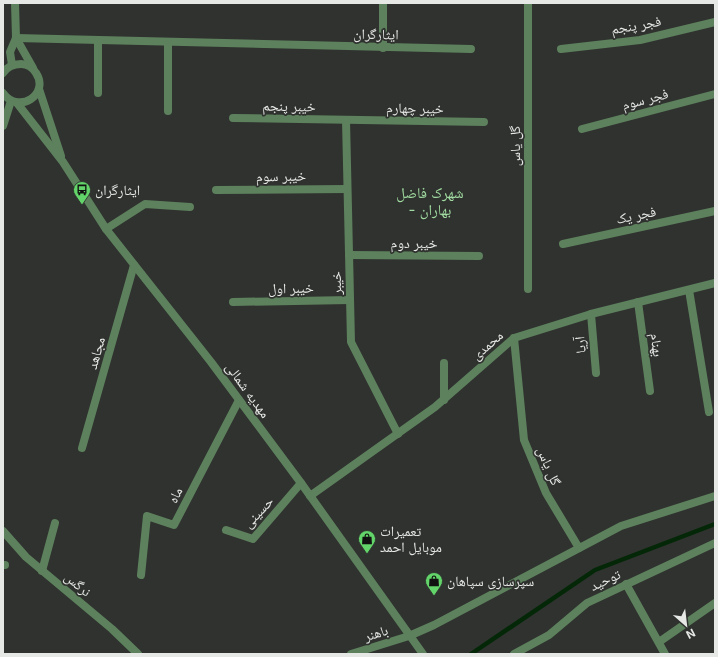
<svg xmlns="http://www.w3.org/2000/svg" width="718" height="657" font-family="Inter,'Noto Naskh Arabic',sans-serif">
  <style>
    .lines { fill: none; stroke-linecap: round; stroke-linejoin: round }
    .stream { stroke: #042807; stroke-width: 4.5 }
    .pedestrian { stroke: #5d805d; stroke-width: 8 }
    .minor { stroke: #5d805d; stroke-width: 8 }
    .tertiary { stroke: #5d805d; stroke-width: 8 }
    .labels { text-anchor: middle; stroke-width: 3.5; stroke-linejoin: round; paint-order: stroke }
    .street-label { font-size: 14px; fill: #e6e8e6; stroke: #2f322f }
    .poi-label { font-size: 14px; fill: #e6e8e6; stroke: #2f322f; text-anchor: start }
    .neighbourhood-label { font-size: 15px; fill: #a1dba1; stroke: #2f322f }
  </style>
  <rect width="100%" height="100%" fill="#2f322f"/>
  <g class="lines">
    <!-- stream -->
    <polyline class="stream" points="471,654 595,570 715,524"/>
    <!-- pedestrian -->
    <polyline class="pedestrian" points="528,289 528,3"/>
    <!-- minor -->
    <g class="minor">
      <polyline points="383,3 383,48"/>
      <polyline points="16,38 471,49"/>
      <polyline points="98,40 98,93"/>
      <polyline points="561,49 640,40 715,22"/>
      <polyline points="168,111 168,42"/>
      <polyline points="233,118 484,122"/>
      <polyline points="346,120 351,342 398,434"/>
      <polyline points="582,129 715,94"/>
      <polyline points="216,190 347,189"/>
      <polyline points="106,229 145,204 190,207"/>
      <polyline points="563,244 715,211"/>
      <polyline points="349,255 479,256"/>
      <polyline points="689,290 709,412"/>
      <polyline points="233,302 350,300"/>
      <polyline points="638,302 650,391"/>
      <polyline points="591,314 596,373"/>
      <polyline points="514,338 524,440 546,493 579,548"/>
      <polyline points="444,400 444,363"/>
      <polyline points="82,448 134,265"/>
      <polyline points="226,530 253,539 301,483"/>
      <polyline points="3,565 5,565"/>
      <polyline points="42,571 55,523"/>
      <polyline points="141,575 147,516 174,525 239,400"/>
      <polyline points="626,584 665,654"/>
      <polyline points="659,642 715,603"/>
    </g>
    <!-- tertiary -->
    <g class="tertiary">
      <polyline points="16,38 33,68"/>
      <polyline points="12,65 10,52 16,38 15,3"/>
      <path d="M3 73C7 67 13 64 21 64 28 64 33 68 36 73 50 94 19 115 3 93"/>
      <polyline points="39,89 61,156"/>
      <polyline points="17,103 63,162 106,229 211,362 301,483 423,654"/>
      <polyline points="3,126 11,101"/>
      <polyline points="310,496 435,407 514,338 591,314 715,283"/>
      <polyline points="3,531 26,557 112,629 138,654"/>
      <polyline points="351,654 409,636 434,625 621,526 715,496"/>
      <polyline points="514,654 549,635 587,603 715,543"/>
    </g>
  </g>
  <!-- icons -->
  <defs>
    <symbol id="bus-pin" viewBox="-11 -11 22 30"><path d="M0 17L-7.5 6A9.5 9.5 0 1 1 7.5 6Z" fill="#63d469" stroke="#2f322f"/><path d="M-5-6H5V4H4V6H2V4H-2V6H-4V4H-5ZM-3.5-4V0h7V-4ZM-3.5 1.2v1.5H-2V1.2ZM2 1.2v1.5H3.5V1.2Z" fill="#111"/></symbol>
    <symbol id="shop-pin" viewBox="-11 -11 22 30"><path d="M0 17L-7.5 6A9.5 9.5 0 1 1 7.5 6Z" fill="#63d469" stroke="#2f322f"/><path d="M-5-2.5h2.3a2.7 3.5 0 0 1 5.4 0H5L5.5 6h-11ZM-1.5-2.5h3a1.5 2.3 0 0 0-3 0Z" fill="#111"/></symbol>
  </defs>
  <g fill-rule="evenodd">
    <use href="#bus-pin" x="72" y="180" width="20" height="27"/>
    <use href="#shop-pin" x="357" y="529" width="20" height="27"/>
    <use href="#shop-pin" x="424" y="571" width="20" height="27"/>
  </g>
  <g class="labels">
    <!-- street labels -->
    <g class="street-label">
      <text transform="translate(636 25) rotate(-10)" y="5">فجر پنجم</text>
      <text transform="translate(376 34) rotate(1)" y="5">ایثارگران</text>
      <text transform="translate(645 99) rotate(-15)" y="5">فجر سوم</text>
      <text transform="translate(289 106) rotate(1)" y="5">خیبر پنجم</text>
      <text transform="translate(415 108) rotate(1)" y="5">خیبر چهارم</text>
      <text transform="translate(515 146) rotate(-90)" y="5">گل یاس</text>
      <text transform="translate(281 176) rotate(-1)" y="5">خیبر سوم</text>
      <text transform="translate(636 215) rotate(-12)" y="5">فجر یک</text>
      <text x="414" y="248">خیبر دوم</text>
      <text transform="translate(336 283) rotate(-91)" y="5">خیبر</text>
      <text transform="translate(291 288) rotate(-1)" y="5">خیبر اول</text>
      <text transform="translate(487 345) rotate(-41)" y="5">محمدی</text>
      <text transform="translate(580 345) rotate(-96)" y="5">آریا</text>
      <text transform="translate(657 345) rotate(83)" y="5">بهنام</text>
      <text transform="translate(96 353) rotate(-74)" y="5">مجاهد</text>
      <text transform="translate(248 390) rotate(54)" y="5">مهدیه شمالی</text>
      <text transform="translate(549 466) rotate(67)" y="5">گل یاس</text>
      <text transform="translate(175 495) rotate(-63)" y="5">ماه</text>
      <text transform="translate(258 512) rotate(-47)" y="5">حسینی</text>
      <text transform="translate(605 580) rotate(-25)" y="5">توحید</text>
      <text transform="translate(78 584) rotate(40)" y="5">نرگس</text>
      <text transform="translate(376 633) rotate(-17)" y="5">باهنر</text>
    </g>
    <!-- poi labels -->
    <g class="poi-label">
      <text x="95" y="195">ایثارگران</text>
      <text x="380" y="536">تعمیرات<tspan x="380" dy="16">موبایل احمد</tspan></text>
      <text x="447" y="586">سپرسازی سپاهان</text>
    </g>
    <!-- neighbourhood labels -->
    <g class="neighbourhood-label">
      <text x="430" y="198">شهرک فاضل<tspan x="430" dy="17">- بهاران</tspan></text>
    </g>
  </g>
  <!-- border -->
  <rect width="718" height="657" fill="none" stroke="#e6e8e6" stroke-width="8"/>
  <!-- north arrow -->
  <g transform="translate(686 625) rotate(152)" stroke="#2f322f" stroke-width="3" paint-order="stroke">
  <path d="M0-3L7 15L0 10L-7 15Z" fill="#e6e8e6"/>
  <text y="-6" font-size="11" font-weight="bold" text-anchor="middle" fill="#e6e8e6">N</text>
  </g>
</svg>
